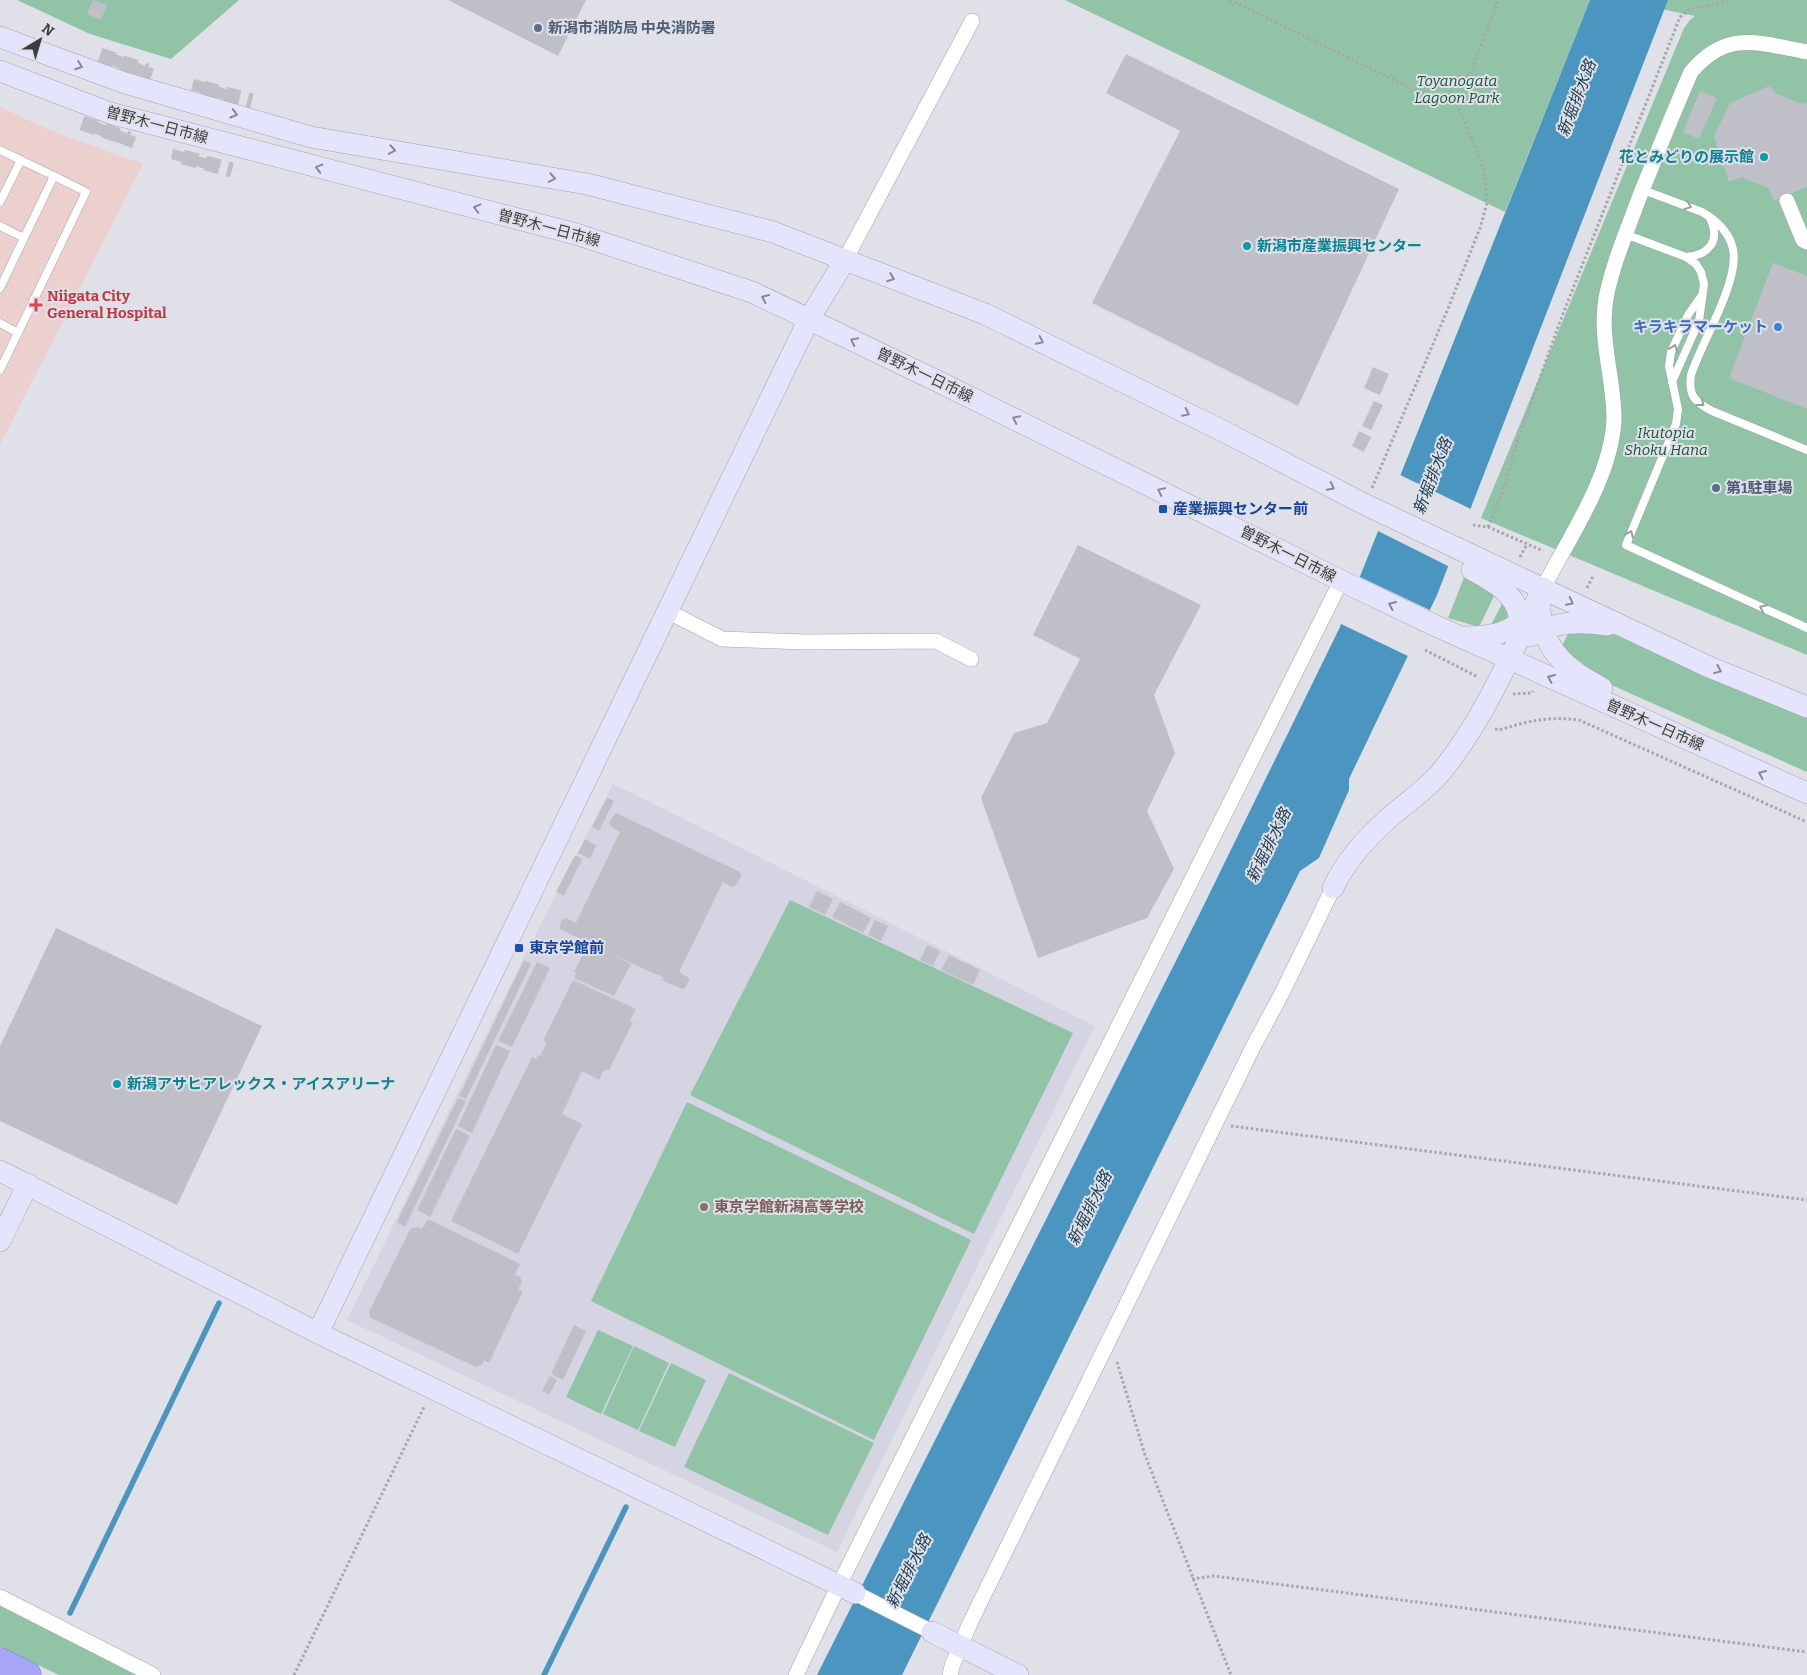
<svg xmlns="http://www.w3.org/2000/svg" width="1807" height="1675" font-family="Bitter,'Noto Sans JP',serif">
  <style>
    .built { fill: #d4d4e3 }
    .medical { fill: #ebd0ce }
    .green { fill: #91c3a7 }
    .water { fill: #4b96c0 }
    .pier { fill: #e0e0e9 }
    .lines { fill: none; stroke-linecap: round; stroke-linejoin: round }
    .stream { stroke: #4b96c0; stroke-width: 5.5 }
    .building { fill: #bfbfc8 }
    .street-tunnel { stroke: #bfbfc7; stroke-width: 15; stroke-dasharray: 15 8; stroke-linecap: butt }
    .lane-casing { stroke: #a3a2ab; stroke-width: 9 }
    .street-casing { stroke: #a3a2ab; stroke-width: 16 }
    .secondary-casing { stroke: #a3a2ab; stroke-width: 22 }
    .highway-casing { stroke: #8281b7; stroke-width: 29 }
    .path { stroke: #a6a6ad; stroke-width: 3; stroke-dasharray: 2.5 2.5; stroke-linecap: butt }
    .lane { stroke: #fff; stroke-width: 8 }
    .street { stroke: #fff; stroke-width: 15 }
    .secondary { stroke: #e5e4fd; stroke-width: 21 }
    .highway { stroke: #a7a5f7; stroke-width: 28 }
    .oneway { stroke: #898895 }
    .oneway2 { stroke: #9e9ea0 }
    .service-dot { fill: #5c6f8a; stroke: #e0e0e9; stroke-width: 2 }
    .culture-dot { fill: #0f9aa8; stroke: #e0e0e9; stroke-width: 2 }
    .health-dot { fill: #e0444e; stroke: #e0e0e9; stroke-width: 2 }
    .shop-dot { fill: #3f7fe0; stroke: #e0e0e9; stroke-width: 2 }
    .transit-dot { fill: #1a4fb4; stroke: #e0e0e9; stroke-width: 2 }
    .education-dot { fill: #8d6e63; stroke: #e0e0e9; stroke-width: 2 }
    .labels { text-anchor: middle; stroke-width: 4; stroke-linejoin: round; paint-order: stroke }
    .service-label { font-size: 15px; font-weight: bold; fill: #4e5e75; stroke: #e0e0e9; text-anchor: start }
    .park-label { font-size: 15px; font-style: italic; fill: #19553a; stroke: #e0e0e9 }
    .street-label { font-size: 15px; fill: #3d3d40; stroke: #e0e0e9 }
    .culture-label { font-size: 15px; font-weight: bold; fill: #0d838f; stroke: #e0e0e9; text-anchor: start }
    .health-label { font-size: 15px; font-weight: bold; fill: #be3a42; stroke: #e0e0e9; text-anchor: start }
    .shop-label { font-size: 15px; font-weight: bold; fill: #366cbe; stroke: #e0e0e9; text-anchor: end }
    .transit-label { font-size: 15px; font-weight: bold; fill: #164399; stroke: #e0e0e9; text-anchor: start }
    .education-label { font-size: 15px; font-weight: bold; fill: #785e54; stroke: #e0e0e9; text-anchor: start }
    .water-label { font-size: 16px; font-style: italic; fill: #1b3c4f; stroke: #e0e0e9 }
  </style>
  <rect width="100%" height="100%" fill="#e0e0e9"/>
  <!-- built -->
  <polygon class="built" points="613,784 1095,1026 837,1552 347,1320 523,959"/>
  <!-- medical -->
  <polygon class="medical" points="0,107 57,133 143,164 0,445"/>
  <!-- green -->
  <g class="green">
    <polygon points="17,0 239,0 171,59 90,34"/>
    <polygon points="1065,0 1590,0 1505,212"/>
    <polygon points="1617,0 1807,0 1807,655 1481,518 1684,28 1690,20 1695,16"/>
    <polygon points="1465,575 1495,594 1479,627 1448,618"/>
    <polygon points="1503,602 1508,611 1507,621 1490,627"/>
    <polygon points="1570,630 1602,632 1619,636 1807,718 1807,772 1607,683 1592,673 1561,648"/>
    <polygon points="790,900 1073,1033 974,1234 690,1095"/>
    <polygon points="687,1102 971,1240 874,1440 591,1301"/>
    <polygon points="598,1330 633,1346 601,1414 566,1397"/>
    <polygon points="634,1346 669,1363 638,1430 603,1414"/>
    <polygon points="671,1363 706,1380 675,1447 639,1431"/>
    <polygon points="729,1373 874,1443 828,1535 684,1467"/>
    <polygon points="0,1605 144,1675 59,1675 0,1647"/>
  </g>
  <!-- water -->
  <polygon class="water" points="1590,0 1668,0 1437,595 1349,779 1349,790 1319,858 1300,871 902,1675 817,1675 1199,915 1339,629"/>
  <!-- pier -->
  <g class="pier">
    <polygon points="1398,474 1473,510 1450,567 1376,530"/>
    <polygon points="1358,576 1432,611 1410,657 1339,623"/>
  </g>
  <g class="lines">
    <!-- stream -->
    <g class="stream">
      <polyline points="70,1613 219,1303"/>
      <polyline points="544,1675 626,1507"/>
    </g>
  </g>
  <!-- building -->
  <g class="building">
    <polygon points="93,0 107,5 101,20 87,14"/>
    <polygon points="448,0 586,0 558,56"/>
    <polygon points="110,52 154,69 150,80 106,63"/>
    <polygon points="1126,54 1399,189 1298,406 1092,303 1180,131 1106,93"/>
    <polygon points="194,79 239,93 236,103 191,90"/>
    <polygon points="1769,86 1776,93 1801,104 1807,103 1807,187 1774,201 1768,188 1742,177 1729,182 1714,136 1730,103"/>
    <polygon points="1700,91 1717,98 1699,139 1683,132"/>
    <polygon points="92,120 136,137 132,148 88,131"/>
    <polygon points="173,149 219,162 216,172 171,159"/>
    <polygon points="1773,263 1807,276 1807,409 1729,378"/>
    <polygon points="1373,367 1389,374 1380,395 1364,388"/>
    <polygon points="1374,401 1383,405 1371,430 1362,426"/>
    <polygon points="1359,431 1371,437 1364,452 1352,446"/>
    <polygon points="1078,545 1201,605 1154,695 1175,753 1147,811 1174,869 1147,918 1038,958 981,798 1014,733 1047,723 1080,659 1033,635"/>
    <polygon points="607,798 614,801 599,831 592,827"/>
    <polygon points="616,813 740,872 741,877 736,885 732,887 723,882 679,972 689,978 689,981 685,988 682,989 662,980 664,978 612,954 631,964 614,996 574,978 577,973 574,972 587,945 590,946 591,943 559,929 560,925 562,920 566,918 576,923 620,832 610,826 609,822"/>
    <polygon points="585,839 596,846 590,859 578,853"/>
    <polygon points="575,855 582,859 564,896 556,892"/>
    <polygon points="817,891 833,899 825,915 809,907"/>
    <polygon points="840,902 871,918 863,933 832,917"/>
    <polygon points="875,920 888,926 881,941 868,935"/>
    <polygon points="56,928 262,1026 177,1205 0,1121 0,1046"/>
    <polygon points="927,945 940,951 933,966 920,960"/>
    <polygon points="949,955 980,970 973,985 941,970"/>
    <polygon points="524,960 531,964 466,1099 459,1096"/>
    <polygon points="537,962 550,968 512,1047 498,1041"/>
    <polygon points="573,980 636,1009 630,1020 633,1022 609,1070 604,1070 599,1080 582,1071 562,1114 582,1124 518,1254 451,1221 532,1057 536,1059 538,1055 540,1056 547,1043 543,1041"/>
    <polygon points="496,1045 510,1051 472,1133 458,1126"/>
    <polygon points="458,1098 466,1101 405,1227 397,1222"/>
    <polygon points="456,1129 470,1136 430,1217 417,1210"/>
    <polygon points="428,1219 520,1264 515,1275 520,1277 522,1282 518,1289 523,1291 489,1363 484,1360 482,1365 476,1367 371,1318 369,1312 411,1228 418,1227 422,1229"/>
    <polygon points="574,1325 586,1331 563,1380 551,1374"/>
    <polygon points="550,1376 557,1380 549,1395 542,1391"/>
  </g>
  <g class="lines">
    <!-- street-tunnel -->
    <g class="street-tunnel">
      <polyline points="100,55 147,71"/>
      <polyline points="203,88 252,101"/>
      <polyline points="82,123 129,139"/>
      <polyline points="183,157 232,170"/>
    </g>
    <defs>
      <g id="lane">
        <polyline points="0,150 54,176 24,238"/>
        <path d="M1643 190 1702 212C1716 220 1729 231 1733 249 1740 281 1701 343 1691 375 1688 396 1695 402 1712 411L1807 450"/>
        <polyline points="0,202 21,160"/>
        <polyline points="0,226 24,238 0,288"/>
        <polyline points="1625,234 1686,257 1696,264 1701,272 1704,284 1699,321 1672,382"/>
        <path d="M1686 257C1709 255 1721 241 1710 218"/>
        <polyline points="1702,295 1688,315 1671,352 1669,366 1678,409 1676,424 1626,545 1807,628"/>
        <polyline points="0,323 18,333"/>
        <polyline points="0,370 86,192 54,176"/>
      </g>
      <g id="street">
        <polyline points="1787,201 1803,240 1807,242"/>
        <polyline points="845,260 972,21"/>
        <path d="M1543 588C1569 538 1612 476 1614 419 1614 378 1599 339 1606 298 1613 263 1627 231 1639 198 1656 156 1673 113 1691 72 1727 29 1759 43 1807 52"/>
        <polyline points="667,611 722,639 805,642 936,641 971,659"/>
        <polyline points="855,1593 932,1632"/>
        <polyline points="0,1597 153,1675"/>
        <polyline points="796,1675 839,1585 1341,581"/>
        <polyline points="950,1675 952,1666 970,1623 1253,1047 1283,991 1333,888"/>
      </g>
      <g id="secondary">
        <polyline points="0,37 125,83 311,137 587,184 773,232 985,314 1223,431 1366,505 1463,551 1707,666 1807,707"/>
        <polyline points="0,71 110,113 576,234 752,292 933,379 1346,583 1436,626 1807,793"/>
        <path d="M1472 570C1501 585 1523 599 1521 634"/>
        <path d="M1541 597C1539 605 1540 612 1541 620 1547 655 1573 673 1602 688"/>
        <path d="M1530 636C1554 621 1580 621 1607 625"/>
        <path d="M1464 637C1491 637 1510 634 1529 614"/>
        <path d="M1333 888C1346 860 1366 838 1390 817 1407 802 1426 790 1441 772 1486 717 1512 651 1543 588"/>
        <polyline points="0,1171 318,1333 855,1593"/>
        <polyline points="0,1241 28,1184"/>
        <polyline points="318,1333 809,319 845,260"/>
        <polyline points="932,1632 1018,1675"/>
      </g>
      <polyline id="highway" points="0,1662 27,1675"/>
    </defs>
    <!-- lane casing -->
    <use href="#lane" class="lane-casing"/>
    <!-- street casing -->
    <use href="#street" class="street-casing"/>
    <!-- secondary casing -->
    <use href="#secondary" class="secondary-casing"/>
    <!-- highway casing -->
    <use href="#highway" class="highway-casing"/>
    <!-- path -->
    <g class="path">
      <polyline points="1230,0 1419,92 1470,75 1498,0"/>
      <polyline points="1372,488 1447,311 1480,228 1487,203 1484,169 1448,83"/>
      <polyline points="1473,525 1488,527 1543,551"/>
      <polyline points="1488,527 1502,493 1517,442 1561,319 1680,17 1690,9 1718,4 1728,0"/>
      <polyline points="1520,557 1527,544"/>
      <polyline points="1587,588 1593,576"/>
      <polyline points="1425,650 1478,677"/>
      <polyline points="1513,694 1532,693 1533,691"/>
      <path d="M1495 729 1499 730C1529 721 1548 716 1579 720L1807 822"/>
      <polyline points="1231,1126 1807,1200"/>
      <polyline points="1117,1362 1145,1455 1231,1675"/>
      <polyline points="1192,1579 1214,1576 1807,1652"/>
      <polyline points="294,1675 425,1405"/>
    </g>
    <!-- lane -->
    <use href="#lane" class="lane"/>
    <!-- street -->
    <use href="#street" class="street"/>
    <!-- secondary -->
    <use href="#secondary" class="secondary"/>
    <!-- highway -->
    <use href="#highway" class="highway"/>
  </g>
  <!-- one-way arrows -->
  <defs><path id="oneway-chevron" d="M-2-3.5L2.5 0L-2 3.5" fill="none" stroke-width="1.6" stroke-linecap="round" stroke-linejoin="round" transform="scale(1.25)"/></defs>
  <g class="oneway">
    <use href="#oneway-chevron" transform="translate(79 66) rotate(20)"/>
    <use href="#oneway-chevron" transform="translate(234 114) rotate(16)"/>
    <use href="#oneway-chevron" transform="translate(392 150) rotate(10)"/>
    <use href="#oneway-chevron" transform="translate(319 168) rotate(-165)"/>
    <use href="#oneway-chevron" transform="translate(552 178) rotate(10)"/>
    <use href="#oneway-chevron" transform="translate(477 208) rotate(-166)"/>
    <use href="#oneway-chevron" transform="translate(891 278) rotate(21)"/>
    <use href="#oneway-chevron" transform="translate(765 298) rotate(-155)"/>
    <use href="#oneway-chevron" transform="translate(854 341) rotate(-154)"/>
    <use href="#oneway-chevron" transform="translate(1040 341) rotate(26)"/>
    <use href="#oneway-chevron" transform="translate(1186 413) rotate(26)"/>
    <use href="#oneway-chevron" transform="translate(1016 419) rotate(-154)"/>
    <use href="#oneway-chevron" transform="translate(1331 487) rotate(27)"/>
    <use href="#oneway-chevron" transform="translate(1161 491) rotate(-154)"/>
    <use href="#oneway-chevron" transform="translate(1570 602) rotate(26)"/>
    <use href="#oneway-chevron" transform="translate(1392 605) rotate(-155)"/>
    <use href="#oneway-chevron" transform="translate(1718 670) rotate(22)"/>
    <use href="#oneway-chevron" transform="translate(1551 678) rotate(-156)"/>
    <use href="#oneway-chevron" transform="translate(1762 774) rotate(-156)"/>
  </g>
  <g class="oneway2">
    <use href="#oneway-chevron" transform="translate(1688 206) rotate(21)"/>
    <use href="#oneway-chevron" transform="translate(1674 348) rotate(-70)"/>
    <use href="#oneway-chevron" transform="translate(1701 403) rotate(38)"/>
    <use href="#oneway-chevron" transform="translate(1630 534) rotate(-67)"/>
    <use href="#oneway-chevron" transform="translate(1763 608) rotate(-155)"/>
  </g>
  <!-- markers -->
  <g class="service-dot">
    <circle cx="538" cy="28" r="5"/>
    <circle cx="1716" cy="488" r="5"/>
  </g>
  <g class="culture-dot">
    <circle cx="1764" cy="157" r="5"/>
    <circle cx="1247" cy="246" r="5"/>
    <circle cx="117" cy="1084" r="5"/>
  </g>
  <path class="health-dot" d="M33.5 297.5h5v5h5v5h-5v5h-5v-5h-5v-5h5z"/>
  <circle class="shop-dot" cx="1778" cy="327" r="5"/>
  <g class="transit-dot">
    <rect x="1158" y="504" width="10" height="10" rx="2.5"/>
    <rect x="514" y="943" width="10" height="10" rx="2.5"/>
  </g>
  <circle class="education-dot" cx="704" cy="1207" r="5"/>
  <g class="labels">
    <!-- service labels -->
    <g class="service-label">
      <text x="548" y="33">新潟市消防局 中央消防署</text>
      <text x="1726" y="493">第1駐車場</text>
    </g>
    <!-- park labels -->
    <g class="park-label">
      <text x="1457" y="86">Toyanogata<tspan x="1457" dy="17">Lagoon Park</tspan></text>
      <text x="1666" y="438">Ikutopia<tspan x="1666" dy="17">Shoku Hana</tspan></text>
    </g>
    <!-- street labels -->
    <g class="street-label">
      <text transform="translate(157 125) rotate(15)" y="5">曽野木一日市線</text>
      <text transform="translate(549 228) rotate(15)" y="5">曽野木一日市線</text>
      <text transform="translate(925 375) rotate(26)" y="5">曽野木一日市線</text>
      <text transform="translate(1288 554) rotate(27)" y="5">曽野木一日市線</text>
      <text transform="translate(1655 725) rotate(24)" y="5">曽野木一日市線</text>
    </g>
    <!-- culture labels -->
    <g class="culture-label">
      <text x="1754" y="162" text-anchor="end">花とみどりの展示館</text>
      <text x="1257" y="251">新潟市産業振興センター</text>
      <text x="127" y="1089">新潟アサヒアレックス・アイスアリーナ</text>
    </g>
    <!-- health labels -->
    <g class="health-label">
      <text x="47" y="301">Niigata City<tspan x="47" dy="17">General Hospital</tspan></text>
    </g>
    <!-- shop labels -->
    <g class="shop-label">
      <text x="1768" y="332">キラキラマーケット</text>
    </g>
    <!-- transit labels -->
    <g class="transit-label">
      <text x="1173" y="514">産業振興センター前</text>
      <text x="529" y="953">東京学館前</text>
    </g>
    <!-- education labels -->
    <g class="education-label">
      <text x="714" y="1212">東京学館新潟高等学校</text>
    </g>
    <!-- water labels -->
    <g class="water-label">
      <text transform="translate(1576 98) rotate(-69)" y="6">新堀排水路</text>
      <text transform="translate(1432 476) rotate(-69)" y="6">新堀排水路</text>
      <text transform="translate(1268 845) rotate(-64)" y="6">新堀排水路</text>
      <text transform="translate(1089 1208) rotate(-64)" y="6">新堀排水路</text>
      <text transform="translate(908 1571) rotate(-63)" y="6">新堀排水路</text>
    </g>
  </g>
  <!-- north arrow -->
  <g transform="translate(40 40) rotate(38)" stroke="#e0e0e9" stroke-width="4" paint-order="stroke">
  <path d="M0-4L9 19L0 12L-9 19Z" fill="#3d3d40"/>
  <text y="-8" font-size="14" font-weight="bold" text-anchor="middle" fill="#3d3d40">N</text>
  </g>
</svg>
